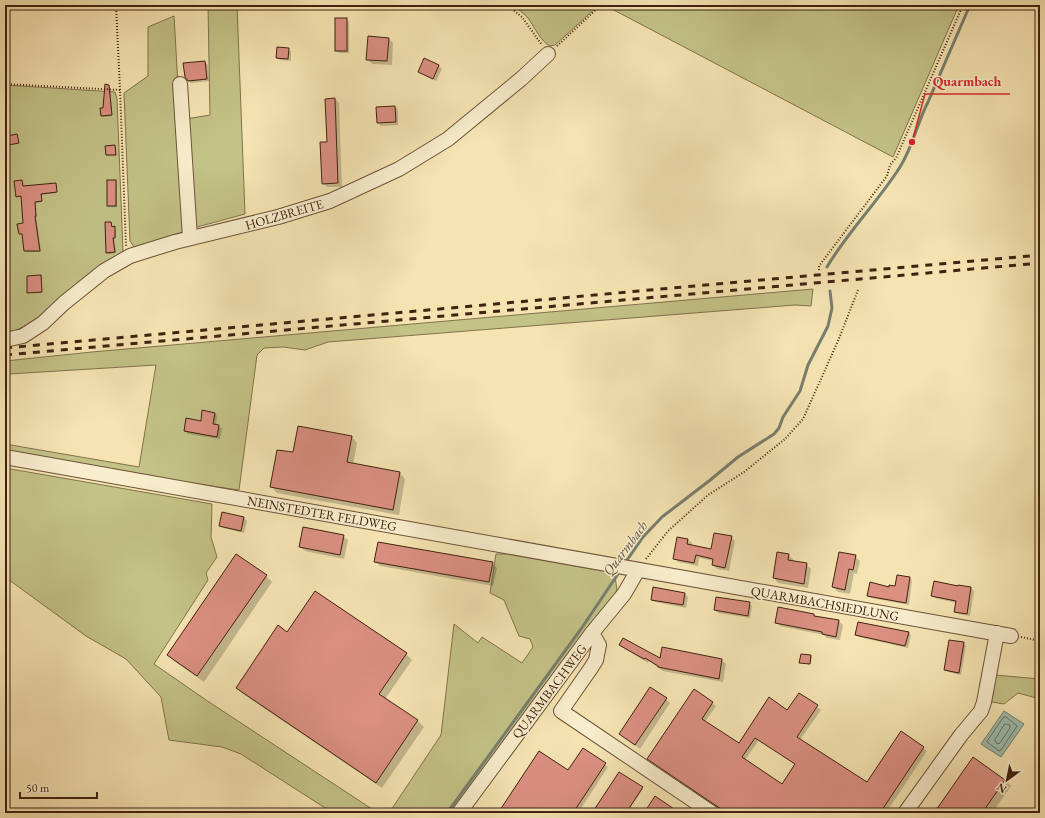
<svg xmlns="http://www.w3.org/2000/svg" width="1045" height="818" font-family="'EB Garamond',serif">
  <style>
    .green { fill: #c3c287; stroke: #82724c }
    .water { fill: #9cbeae; stroke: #787f6f }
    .shadow { fill: #0003; fill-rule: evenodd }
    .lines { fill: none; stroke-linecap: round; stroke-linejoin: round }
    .shore { stroke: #6e705f; stroke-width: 1 }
    .stream { stroke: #787f6f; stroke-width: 3 }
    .building { fill: #db9082; stroke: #412110; fill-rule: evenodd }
    .minor-casing { stroke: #6e5238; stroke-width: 16 }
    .path { stroke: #412110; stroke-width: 2; stroke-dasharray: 1 2; stroke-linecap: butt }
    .minor { stroke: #f8edcd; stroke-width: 14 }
    .rail { stroke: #412110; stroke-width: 3; stroke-dasharray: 7 7; stroke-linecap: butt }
    .labels { text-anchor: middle; stroke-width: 3; stroke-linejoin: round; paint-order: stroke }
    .street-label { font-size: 13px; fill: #412110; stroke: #f8edcd }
    .water-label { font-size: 14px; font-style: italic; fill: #5c503f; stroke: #f8edcd }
    .leader { fill: none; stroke: #d62828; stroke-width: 1.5 }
    .callout-dot { fill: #d62828; stroke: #f8edcd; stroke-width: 1.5 }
    .callout-label { font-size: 14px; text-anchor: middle; font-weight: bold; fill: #d62828; stroke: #f8edcd; stroke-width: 3; stroke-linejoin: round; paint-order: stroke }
  </style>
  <rect width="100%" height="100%" fill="#f5e4b2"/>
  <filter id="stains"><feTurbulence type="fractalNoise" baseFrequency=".005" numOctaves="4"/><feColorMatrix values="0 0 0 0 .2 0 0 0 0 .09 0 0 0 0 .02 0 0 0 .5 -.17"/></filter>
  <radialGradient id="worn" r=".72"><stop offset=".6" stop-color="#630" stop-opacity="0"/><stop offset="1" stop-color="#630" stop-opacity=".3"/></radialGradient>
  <!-- green -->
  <g class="green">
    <polygon points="208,5 237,5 245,214 186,230 183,232 134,247 130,241 124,93 148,76 148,27 174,16 180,120 210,115"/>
    <path d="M513 5H599L555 45 550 46C541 42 534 26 528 18 523 13 518 9 513 5Z"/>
    <polygon points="613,5 959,5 893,157 610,8"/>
    <polygon points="5,85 115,92 117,99 123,252 38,319 13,332 5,333"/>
    <polygon points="813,289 811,306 795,305 328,342 305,350 283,347 264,348 257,355 239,490 171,480 5,450 5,444 139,467 156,365 9,374 5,378 5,361 92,352"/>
    <polygon points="5,468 212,504 211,537 217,557 206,573 208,580 154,664 209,702 375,811 391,810 441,735 454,624 478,643 482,637 522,663 533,647 530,639 519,636 504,600 490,593 496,554 513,554 614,569 617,590 607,606 454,813 333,813 241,754 222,747 169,740 161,697 126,659 86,636 5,577"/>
    <polygon points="984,674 1040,679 1040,699 1018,693 1004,704 980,700"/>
  </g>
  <!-- water -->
  <polygon class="water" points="1004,711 1024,724 1001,757 981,744"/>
  <!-- shadow -->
  <g class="shadow">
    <polygon points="346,19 349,22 349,53 339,53 336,51"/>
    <polygon points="389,39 393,43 392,65 372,64 367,59"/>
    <polygon points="288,49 291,51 291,61 280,60 277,58"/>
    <polygon points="424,60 439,66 442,69 436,81 422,74 419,72"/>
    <polygon points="205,62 208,65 209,81 191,83 186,77"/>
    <polygon points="109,86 110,87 112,116 103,117 102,116"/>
    <polygon points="335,99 339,103 342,187 327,187 323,183"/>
    <polygon points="395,107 398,110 398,125 381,126 378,123"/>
    <polygon points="17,135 19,144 10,145 9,144"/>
    <polygon points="115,146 116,155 108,156 107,154"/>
    <polygon points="22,181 24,187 55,184 56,193 41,195 42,202 35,203 37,217 36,217 41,252 26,252 25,251 23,235 20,234 24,224 22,197 18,197 17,196"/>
    <polygon points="116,181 117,182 117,207 109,207 108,206"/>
    <polygon points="106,223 111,223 112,228 116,229 116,238 114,238 116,253 109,254 107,253"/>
    <polygon points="41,276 42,277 42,293 29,293 28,292"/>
    <polygon points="215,413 217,416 216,426 219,426 222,429 220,439 188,434 185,431"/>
    <polygon points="352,437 357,443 353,465 400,473 405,479 399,515 277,493 272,487 294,454"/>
    <polygon points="223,513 244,518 247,521 244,533 223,528 220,526"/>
    <polygon points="343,536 348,540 344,559 305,551 300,547"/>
    <polygon points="731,537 735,541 729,571 717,569 713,565 714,561 699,558 698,566 678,562 674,558 678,538 688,540 692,543 691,546 712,550"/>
    <polygon points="778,553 788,555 793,559 792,562 806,564 811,569 808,588 778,583 774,578"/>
    <polygon points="855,556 860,561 857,574 854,573 850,594 838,592 833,587"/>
    <polygon points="376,562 492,563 497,568 493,586 380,566"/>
    <polygon points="266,576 272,582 204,682 174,661 168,655"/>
    <polygon points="910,578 912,580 909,605 871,598 868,596 896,587"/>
    <polygon points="971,588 974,591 970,616 958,614 955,611 956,603 935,598 932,595"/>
    <polygon points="654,589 685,594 688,597 686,608 655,602 652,599"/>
    <polygon points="749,603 752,606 750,618 718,613 715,610"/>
    <polygon points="814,615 816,617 839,621 843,625 840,640 827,638 824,635 780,626 776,622"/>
    <polygon points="908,632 911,635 908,648 859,637 856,635"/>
    <polygon points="287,633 406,654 412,660 385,699 418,721 424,727 382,788 243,694 237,688"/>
    <polygon points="964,643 966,646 961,675 948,672 945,670"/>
    <polygon points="621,645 660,659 662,649 722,660 726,664 723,682 663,671 649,661 648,663 625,649"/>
    <polygon points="811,656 812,657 810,665 800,662"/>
    <path d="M694 691 716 706 705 722 739 744 788 711 799 694 821 710 800 740 867 784 901 733 927 751 886 813H727L652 762ZM759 740 796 765 783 785 745 760Z"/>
    <polygon points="666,699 670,703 640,749 620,734"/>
    <polygon points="583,749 608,767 578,813 499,813 568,772"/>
    <polygon points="1005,780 1011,786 992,813 935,813"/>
    <polygon points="642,788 643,789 627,813 593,813"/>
  </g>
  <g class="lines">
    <!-- shore -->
    <g class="shore">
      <polygon points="1004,717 1006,717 1017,726 1001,750 999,751 987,742"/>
      <polygon points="1005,724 1010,725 1010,728 1000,743 997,744 995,740"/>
    </g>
    <!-- stream -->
    <g class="stream">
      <path d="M827 267C848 231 878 202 900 167 913 147 917 123 928 102L970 5"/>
      <polyline points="625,563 643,537 662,517 709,481 738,457 774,434 779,428 783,417 800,391 808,365 828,326 832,308 830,291"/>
      <polyline points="447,813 581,629 620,571"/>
    </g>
  </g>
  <!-- building -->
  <g class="building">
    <rect x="335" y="18" width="12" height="33"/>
    <polygon points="368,36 389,38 387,61 366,60"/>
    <polygon points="277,47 289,48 288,59 276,58"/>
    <polygon points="424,58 439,65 433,79 418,72"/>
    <polygon points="205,61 207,79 188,81 185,77 183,63"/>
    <polygon points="105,84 109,85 112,115 101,116 100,108 103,108"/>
    <polygon points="335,98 338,183 322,184 320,142 327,142 325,99"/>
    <polygon points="395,106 396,122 377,123 376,107"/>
    <polygon points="17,134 19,143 8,145 7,136"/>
    <polygon points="115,145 116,155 106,155 105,146"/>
    <polygon points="22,180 23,186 56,183 57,192 41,194 42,201 35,202 36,216 35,216 40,251 24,251 22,234 19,234 17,224 23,223 21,196 16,197 14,181"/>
    <rect x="107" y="180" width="9" height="26"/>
    <polygon points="105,222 111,222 112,227 115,226 115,238 113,238 115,252 106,253"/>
    <polygon points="41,275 42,292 27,293 27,276"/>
    <polygon points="202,410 215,413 213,424 219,425 217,437 184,431 186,418 201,421"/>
    <polygon points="298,426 352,436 347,462 400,472 393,510 270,487 277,450 293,452"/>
    <polygon points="222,512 244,517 241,531 219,526"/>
    <polygon points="303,527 344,535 340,555 299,547"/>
    <polygon points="714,533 732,536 725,568 712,565 713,559 696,555 694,563 673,559 677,537 688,539 687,544 711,549"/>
    <polygon points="378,542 493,562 489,582 374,562"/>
    <polygon points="777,552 789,554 788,560 807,563 804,584 773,578"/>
    <polygon points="839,552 856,555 853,570 849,569 845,590 832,587"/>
    <polygon points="236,554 267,575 197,676 167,655"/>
    <polygon points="897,575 910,577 906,603 867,596 870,582 889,587 889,585 895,586"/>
    <polygon points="934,581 958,586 958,585 971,587 967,614 954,612 956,601 931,596"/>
    <polygon points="653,587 685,593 683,605 651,600"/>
    <polygon points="315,591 407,653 379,694 418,720 376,783 236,688 278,625 287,632"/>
    <polygon points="716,597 750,602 748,616 714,610"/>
    <polygon points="778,607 814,614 814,616 839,620 836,637 822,634 822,632 775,623"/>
    <polygon points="858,622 909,632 905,646 855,635"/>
    <polygon points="623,638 660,658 662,647 722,659 719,679 658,667 658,666 645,658 644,659 619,645"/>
    <polygon points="949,640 964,642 959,673 944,670"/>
    <polygon points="801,654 811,655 810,664 799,663"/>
    <polygon points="650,687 667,698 635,745 619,734"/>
    <path d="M694 689 713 702 702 719 739 743 769 697 787 710 799 693 818 705 797 737 867 782 901 731 924 747 880 813H727L647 759ZM755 738 795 764 782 784 742 757Z"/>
    <polygon points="583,748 606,763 573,813 498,813 539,751 568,770"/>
    <polygon points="973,757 1005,780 982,813 934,813"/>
    <polygon points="619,772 643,787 626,813 592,813"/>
    <polygon points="655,796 680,813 644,813"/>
  </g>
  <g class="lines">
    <defs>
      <g id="minor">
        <polyline points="180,84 190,238"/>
        <polyline points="5,340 23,336 43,323 64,303 104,271 130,256 175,242 278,217 330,201 399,169 448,139 521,79 548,54"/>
        <polyline points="5,457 1011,636"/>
        <polyline points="592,633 599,645 596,660 591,668 561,711 712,813"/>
        <polyline points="459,813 592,633 624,594 638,570"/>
        <polyline points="905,813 961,735 981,711 984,702 997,633"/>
      </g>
    </defs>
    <!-- minor casing -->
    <use href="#minor" class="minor-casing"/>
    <!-- path -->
    <g class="path">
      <polyline points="116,5 120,90"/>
      <polyline points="507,5 522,17 542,45"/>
      <polyline points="557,46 601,5"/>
      <polyline points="5,84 120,90 126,246"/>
      <polyline points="819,270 819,266 887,176 890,165 896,158 963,5"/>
      <polyline points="646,559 668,531 708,495 744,472 785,439 803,419 838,341 858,290"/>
      <polyline points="1021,637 1040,641"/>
    </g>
    <!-- minor -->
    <use href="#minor" class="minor"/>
    <!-- rail -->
    <g class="rail">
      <polyline points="5,348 1040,255"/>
      <polyline points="5,355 1040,263"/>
    </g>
  </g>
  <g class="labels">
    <!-- street labels -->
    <g class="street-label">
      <text transform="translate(284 214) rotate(-16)" y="5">HOLZBREITE</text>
      <text transform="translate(322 513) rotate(10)" y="5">NEINSTEDTER FELDWEG</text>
      <text transform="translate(825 603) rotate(10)" y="5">QUARMBACHSIEDLUNG</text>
      <text transform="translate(549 691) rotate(-53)" y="5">QUARMBACHWEG</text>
    </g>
    <!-- water labels -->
    <g class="water-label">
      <text transform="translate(625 548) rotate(-53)" y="5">Quarmbach</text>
    </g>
  </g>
  <!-- callouts -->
  <path class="leader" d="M912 142L925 94H1010"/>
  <circle class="callout-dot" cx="912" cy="142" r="4"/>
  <g class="callout-label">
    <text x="967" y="86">Quarmbach</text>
  </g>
  <!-- margin -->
  <rect width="1045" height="818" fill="none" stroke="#f5e4b2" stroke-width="20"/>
  <rect x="6" y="6" width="1033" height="806" fill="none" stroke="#412110" stroke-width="2"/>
  <rect x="10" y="10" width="1025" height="798" fill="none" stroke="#412110"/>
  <!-- north arrow -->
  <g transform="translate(1007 780) rotate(213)" stroke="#f8edcd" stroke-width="3" paint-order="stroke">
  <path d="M0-3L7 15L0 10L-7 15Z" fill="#412110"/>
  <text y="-6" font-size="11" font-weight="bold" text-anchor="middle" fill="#412110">N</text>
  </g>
  <!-- scale -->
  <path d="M20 792v6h77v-6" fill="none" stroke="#412110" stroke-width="2"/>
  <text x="26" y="792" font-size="12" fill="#412110" stroke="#f8edcd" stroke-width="3" paint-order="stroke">50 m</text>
  <rect width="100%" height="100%" filter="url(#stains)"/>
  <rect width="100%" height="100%" fill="url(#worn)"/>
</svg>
